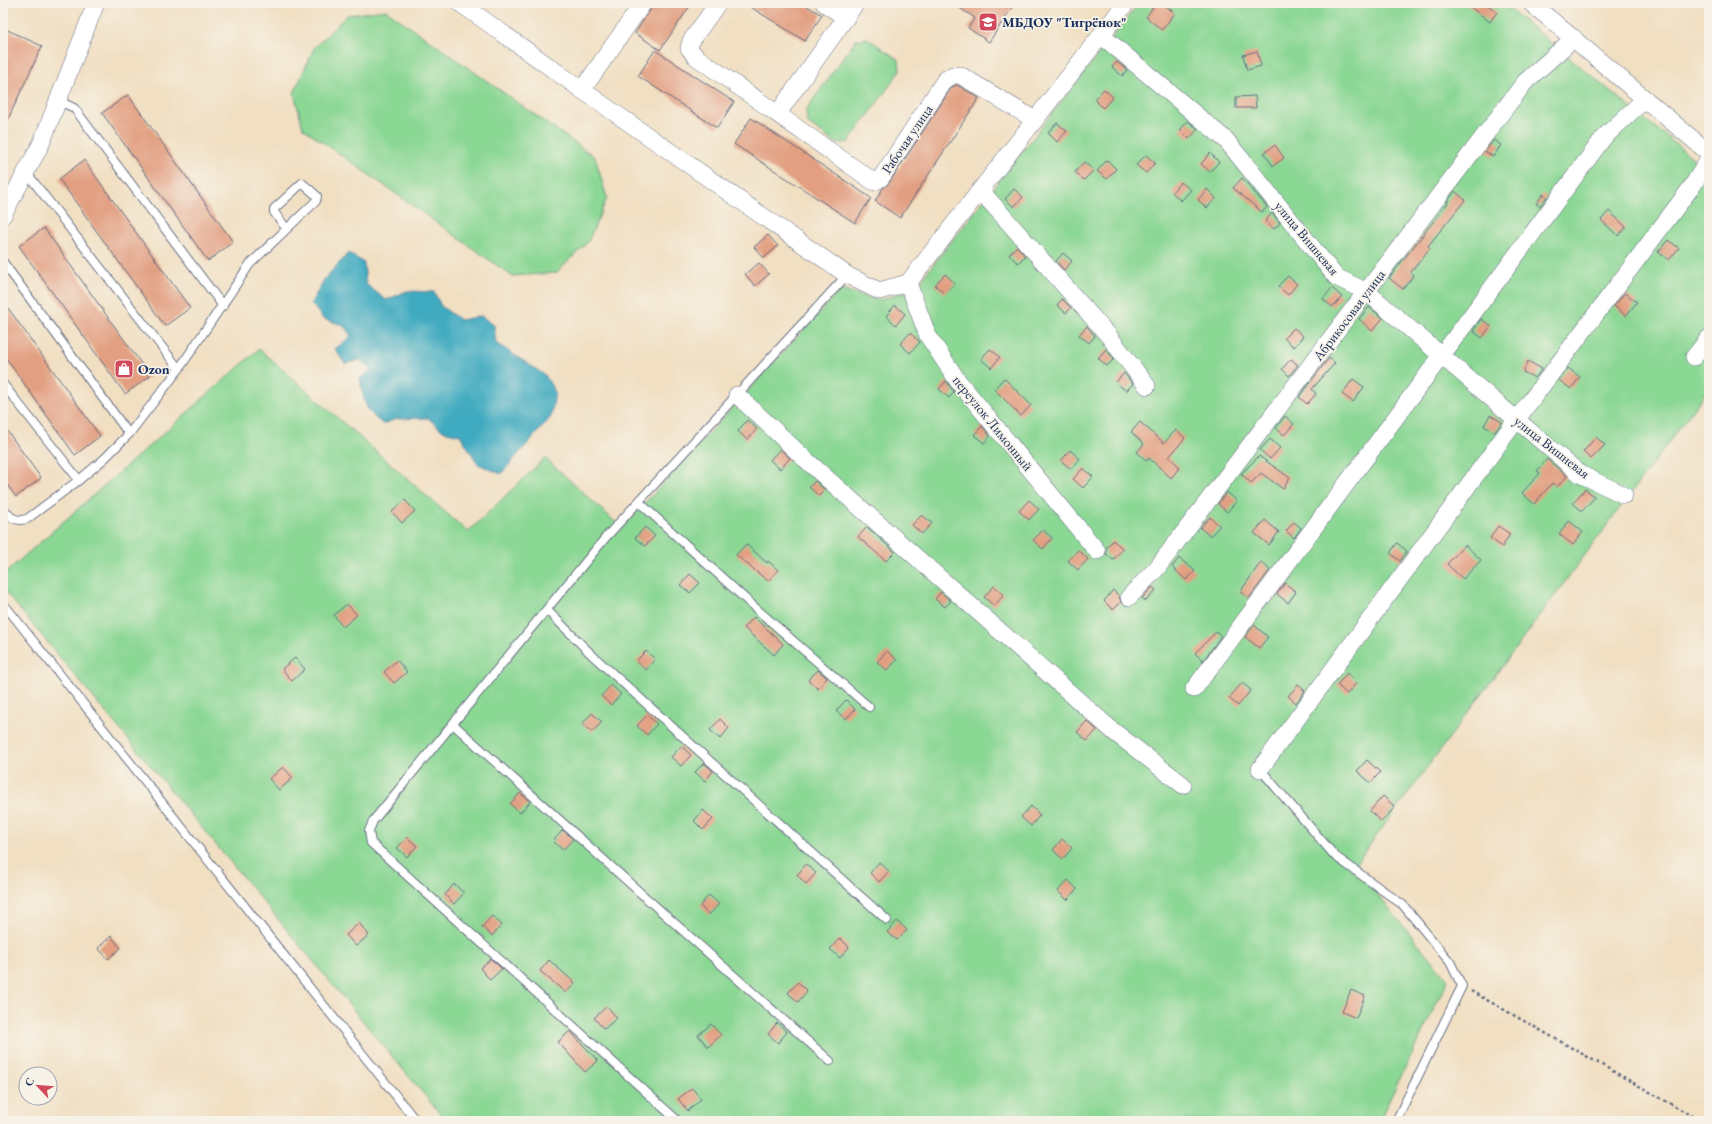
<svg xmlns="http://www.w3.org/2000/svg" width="1712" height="1124" font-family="'EB Garamond',serif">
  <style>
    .green { fill: #8bd794; stroke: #538379 }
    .water { fill: #40aac0; stroke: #2e6c8f }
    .building { fill: #e29f81 }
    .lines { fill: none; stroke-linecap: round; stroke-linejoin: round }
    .lane-casing { stroke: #666d81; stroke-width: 10 }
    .street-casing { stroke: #666d81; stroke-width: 18 }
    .path { stroke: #666d81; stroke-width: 2.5; stroke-dasharray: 3 3; stroke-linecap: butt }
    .lane { stroke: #fff; stroke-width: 8 }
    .street { stroke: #fff; stroke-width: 17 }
    .labels { text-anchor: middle; stroke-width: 3.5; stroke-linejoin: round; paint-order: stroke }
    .poi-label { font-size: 14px; font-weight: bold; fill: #1b2f5e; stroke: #f7f3e8; text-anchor: start }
    .street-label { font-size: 14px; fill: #1b2f5e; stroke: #f7f3e8 }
  </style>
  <rect width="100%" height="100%" fill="#f7f3e8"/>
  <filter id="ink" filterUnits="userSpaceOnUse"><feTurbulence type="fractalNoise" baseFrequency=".025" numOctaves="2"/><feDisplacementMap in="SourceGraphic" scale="8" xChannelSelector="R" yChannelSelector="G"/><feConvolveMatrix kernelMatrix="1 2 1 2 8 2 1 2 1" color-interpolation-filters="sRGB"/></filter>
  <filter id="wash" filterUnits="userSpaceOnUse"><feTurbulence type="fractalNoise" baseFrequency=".012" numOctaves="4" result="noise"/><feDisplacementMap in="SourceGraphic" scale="16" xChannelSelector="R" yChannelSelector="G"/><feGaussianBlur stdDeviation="0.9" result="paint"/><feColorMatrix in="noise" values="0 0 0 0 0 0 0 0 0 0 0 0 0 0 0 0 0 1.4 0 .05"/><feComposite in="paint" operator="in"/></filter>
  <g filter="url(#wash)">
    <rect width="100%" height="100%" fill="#f1dfc2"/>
    <!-- green -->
    <g class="green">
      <polygon points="1139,3 1502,3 1709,171 1709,388 1354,866 1448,980 1379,1121 446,1121 3,589 3,575 259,349 468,532 545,458 622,528 840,290 879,300 914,289"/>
      <polygon points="386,10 595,157 607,198 588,242 556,273 512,276 303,128 294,93 314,48 347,15"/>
      <polygon points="867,38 899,60 900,71 849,142 837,144 807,123 806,110 856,40"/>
    </g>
    <!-- water -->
    <path class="water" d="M349 253 364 263 366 284 386 300 407 291 434 292 441 306 460 320 481 316 494 325 496 343 545 375 555 392 551 417 501 474 478 464 460 435 443 431 428 418 397 419 383 424C364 411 364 401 360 379L371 370 360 360 345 364 335 349 351 336 343 325 323 319 311 303 325 278Z"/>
    <g id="blocks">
      <!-- building -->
      <g class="building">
        <polygon points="655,3 692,3 660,50 635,33"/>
        <polygon points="744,3 802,3 822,15 805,41"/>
        <polygon points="952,3 1015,3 989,42 968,28 975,18"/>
        <polygon points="1156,3 1162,3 1175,13 1162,30 1146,17"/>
        <polygon points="1465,3 1485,3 1497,12 1490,22"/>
        <polygon points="3,28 42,46 3,130"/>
        <polygon points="655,50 734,102 717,128 638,76"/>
        <polygon points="1257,51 1261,66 1247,70 1243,55"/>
        <polygon points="1117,62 1127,70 1122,76 1112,67"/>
        <polygon points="957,85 979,98 900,218 875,201 883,188 889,183 952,87"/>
        <polygon points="1104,89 1113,97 1103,108 1094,99"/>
        <polygon points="128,95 233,242 208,261 102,113"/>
        <polygon points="1255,96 1256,108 1236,108 1236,97"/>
        <polygon points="751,118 871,198 855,223 734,144"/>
        <polygon points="1188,121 1198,129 1189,139 1180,130"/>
        <polygon points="1057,123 1067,131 1057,142 1048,133"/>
        <polygon points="1494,140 1501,145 1493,157 1485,151"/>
        <polygon points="1275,145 1284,158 1273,166 1264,153"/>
        <polygon points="1210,153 1219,162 1210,172 1201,164"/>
        <polygon points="1146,155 1155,163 1146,173 1136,165"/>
        <polygon points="84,160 190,308 165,326 59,179"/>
        <polygon points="1107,160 1116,169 1107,179 1097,171"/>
        <polygon points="1084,162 1094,170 1084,180 1075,172"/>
        <polygon points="1242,178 1267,207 1262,212 1233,188"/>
        <polygon points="1181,182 1191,190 1181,201 1172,192"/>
        <polygon points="1014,189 1023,197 1014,207 1005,199"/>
        <polygon points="1207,189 1216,198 1207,208 1198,200"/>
        <polygon points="1455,191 1465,200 1428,246 1430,248 1411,272 1414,275 1403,289 1389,278 1448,203 1447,202"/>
        <polygon points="1543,194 1547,197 1540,206 1536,204"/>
        <polygon points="1609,211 1626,227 1618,236 1601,220"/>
        <polygon points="1272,213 1280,223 1274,229 1265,221"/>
        <polygon points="44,228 150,376 125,394 19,246"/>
        <polygon points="768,235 778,246 764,258 754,247"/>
        <polygon points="1668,240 1679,248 1669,260 1658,252"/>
        <polygon points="1017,246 1025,256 1018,263 1009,255"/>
        <polygon points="1063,253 1072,261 1064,270 1056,261"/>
        <polygon points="759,263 769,274 755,286 745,274"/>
        <polygon points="945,274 955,283 945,294 935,285"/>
        <polygon points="1288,276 1297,284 1288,295 1278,286"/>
        <polygon points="1332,288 1342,297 1332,307 1323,299"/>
        <polygon points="1625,293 1637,302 1626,316 1614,306"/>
        <polygon points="1062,299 1071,308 1066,313 1057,305"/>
        <polygon points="3,301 100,436 75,455 3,354"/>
        <polygon points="895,305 905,314 896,325 886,316"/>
        <polygon points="1369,307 1383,318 1372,331 1359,319"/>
        <polygon points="1481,319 1491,326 1482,338 1473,331"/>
        <polygon points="1087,326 1095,336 1089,343 1079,335"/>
        <polygon points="1294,328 1303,336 1294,347 1284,338"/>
        <polygon points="910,333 920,342 910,353 900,344"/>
        <polygon points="990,349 1000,357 991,368 981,359"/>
        <polygon points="1106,349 1114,359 1107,366 1098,358"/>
        <polygon points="1329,358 1335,363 1312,389 1316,394 1307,404 1299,397"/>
        <polygon points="1291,359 1298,365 1289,376 1282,369"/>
        <polygon points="1528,361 1542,369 1535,378 1523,372"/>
        <polygon points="1568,368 1580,377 1571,389 1559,380"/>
        <polygon points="1124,373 1133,384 1126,391 1116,382"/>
        <polygon points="1004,378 1031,405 1021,416 994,389"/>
        <polygon points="1353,379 1364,387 1353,402 1342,394"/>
        <polygon points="946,381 954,392 949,398 939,389"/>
        <polygon points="1490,415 1502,422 1495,432 1484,426"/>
        <polygon points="1285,416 1294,424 1284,435 1276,428"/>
        <polygon points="747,420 757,429 747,440 738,431"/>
        <polygon points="1140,422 1164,443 1176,430 1185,438 1169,457 1180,467 1171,478 1149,458 1147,461 1137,452 1144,444 1131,432"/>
        <polygon points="3,425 41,478 16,497 3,479"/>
        <polygon points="982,426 990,436 984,443 974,435"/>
        <polygon points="1596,437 1605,445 1591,459 1583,452"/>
        <polygon points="1270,439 1280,448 1270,459 1260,450"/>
        <polygon points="780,449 790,458 780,469 770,460"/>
        <polygon points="1070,450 1080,459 1071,469 1061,461"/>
        <polygon points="1259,456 1290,478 1283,489 1261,473 1251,483 1241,474"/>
        <polygon points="1547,459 1567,476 1557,487 1552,483 1534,504 1522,493 1540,473 1537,471"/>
        <polygon points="1083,468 1093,477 1083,488 1073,479"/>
        <polygon points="815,481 825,490 819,496 809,487"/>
        <polygon points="1585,489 1595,497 1582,511 1573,503"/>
        <polygon points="1227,492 1237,501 1227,512 1218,504"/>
        <polygon points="405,500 415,511 402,523 392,512"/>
        <polygon points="1029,500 1039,509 1029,520 1019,511"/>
        <polygon points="922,515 932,523 922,534 912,525"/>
        <polygon points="1210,517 1220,526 1210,536 1200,528"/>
        <polygon points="1265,520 1279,532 1269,545 1254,533"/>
        <polygon points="1569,521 1583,532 1573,545 1559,534"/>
        <polygon points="1294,522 1301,528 1294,538 1286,531"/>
        <polygon points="1498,526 1510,534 1502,547 1490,538"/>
        <polygon points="645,527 655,536 645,546 635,538"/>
        <polygon points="867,527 895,552 886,561 858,537"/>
        <polygon points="1043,530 1052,538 1043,549 1033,540"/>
        <polygon points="1113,540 1123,549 1113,560 1106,554 1106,548"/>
        <polygon points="1397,543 1407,551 1400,561 1390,553"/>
        <polygon points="746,544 767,563 768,561 778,570 768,581 736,555"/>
        <polygon points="1465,545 1481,560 1463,579 1447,564"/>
        <polygon points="1078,550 1088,559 1078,570 1068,561"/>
        <polygon points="1179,558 1195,571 1186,580 1172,567"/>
        <polygon points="1261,562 1270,570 1249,598 1240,592"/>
        <polygon points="690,574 700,583 690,593 680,585"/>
        <polygon points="1285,583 1296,592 1288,603 1277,594"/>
        <polygon points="994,586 1004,595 994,606 984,597"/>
        <polygon points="1152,587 1156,590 1146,601 1142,598"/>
        <polygon points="1113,590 1119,596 1121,602 1113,610 1104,601"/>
        <polygon points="941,592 951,601 945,607 935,599"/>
        <polygon points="347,604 357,615 343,627 334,615"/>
        <polygon points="754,617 783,644 774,655 744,628"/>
        <polygon points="1254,625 1268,637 1259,648 1245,637"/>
        <polygon points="1216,632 1221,636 1203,661 1195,653"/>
        <polygon points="646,651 655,659 646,670 636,661"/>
        <polygon points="887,651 897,660 887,670 877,662"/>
        <polygon points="295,658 305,669 292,681 282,669"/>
        <polygon points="397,660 407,672 394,683 384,672"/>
        <polygon points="818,670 827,678 818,689 808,680"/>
        <polygon points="1347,673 1357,682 1347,694 1337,685"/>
        <polygon points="1242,683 1251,690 1238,706 1229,698"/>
        <polygon points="611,685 621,694 611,705 601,696"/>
        <polygon points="1298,685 1305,691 1296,703 1288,696"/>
        <polygon points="846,700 855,709 846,719 836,711"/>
        <polygon points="592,713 602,722 592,732 582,724"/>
        <polygon points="647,715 657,724 647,735 637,726"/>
        <polygon points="720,719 729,728 720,739 710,730"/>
        <polygon points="1087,721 1097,730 1087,741 1077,732"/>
        <polygon points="681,746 691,755 681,766 671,757"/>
        <polygon points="1367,760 1380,772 1371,783 1357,771"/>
        <polygon points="704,763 713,771 705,781 695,772"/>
        <polygon points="283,767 293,778 279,790 269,779"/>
        <polygon points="520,793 530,802 520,813 510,804"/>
        <polygon points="1383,796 1395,807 1381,822 1370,811"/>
        <polygon points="1031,806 1040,815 1031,826 1021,817"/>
        <polygon points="703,810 713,819 703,830 694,821"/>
        <polygon points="563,830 573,839 563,850 553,841"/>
        <polygon points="407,837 417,846 407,857 397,848"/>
        <polygon points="1062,839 1072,848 1063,859 1053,850"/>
        <polygon points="879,862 889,871 879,882 870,873"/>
        <polygon points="806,864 816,873 806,884 797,875"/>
        <polygon points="1068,880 1077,889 1067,900 1058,891"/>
        <polygon points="454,884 464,893 454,904 445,895"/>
        <polygon points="709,895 719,904 709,915 700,906"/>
        <polygon points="492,916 502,925 492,936 482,927"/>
        <polygon points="897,921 907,930 897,940 887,932"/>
        <polygon points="359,923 369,935 356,946 346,935"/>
        <polygon points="111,936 121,948 108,959 98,948"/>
        <polygon points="840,938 849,947 840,958 830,949"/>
        <polygon points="491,959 502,969 490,980 480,968"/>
        <polygon points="549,960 575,983 566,993 540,971"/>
        <polygon points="798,982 807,991 798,1002 788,993"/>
        <polygon points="1351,990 1365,996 1356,1018 1342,1012"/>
        <polygon points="607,1006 617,1018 604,1029 594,1018"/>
        <polygon points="777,1023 787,1032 778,1043 768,1034"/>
        <polygon points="711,1024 721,1035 708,1047 698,1035"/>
        <polygon points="570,1031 598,1061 585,1072 558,1042"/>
        <polygon points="692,1088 701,1099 688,1111 678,1099"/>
      </g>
    </g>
  </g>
  <g filter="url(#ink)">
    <use href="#blocks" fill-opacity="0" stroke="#666d81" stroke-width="1"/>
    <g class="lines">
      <defs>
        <g id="lane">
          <polyline points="57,100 74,108 223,306"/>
          <polyline points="26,172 179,369"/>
          <polyline points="3,262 129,434"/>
          <polyline points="3,384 79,480"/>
          <polyline points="639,502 752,605 869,707"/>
          <path d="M3 508C11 518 15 522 27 519L79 480 104 459 129 434 179 369 250 264 316 201 317 196 302 183 274 209V212L286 228"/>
          <polyline points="3,603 416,1121"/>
          <polyline points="547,610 592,655 887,920"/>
          <polyline points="453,724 645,897 830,1061"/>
          <polyline points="1260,769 1335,856 1403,905 1450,962 1462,986 1396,1121"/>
          <polyline points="678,1121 371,843 369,831 373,821 606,537 847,275"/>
        </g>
        <g id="street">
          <polyline points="460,3 582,90 847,275 879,291 908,283 1126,3"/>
          <polyline points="718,3 691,41 689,48 695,56 874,182 881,178 945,80 953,75 960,75 1035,120"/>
          <polyline points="824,3 846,18"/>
          <polyline points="1531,3 1709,153"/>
          <polyline points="1101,35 1226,140 1336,277 1367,292 1580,474 1624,495"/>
          <polyline points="582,90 643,3"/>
          <polyline points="778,113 856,3"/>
          <polyline points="980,190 1108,335 1147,386"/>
          <polyline points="3,215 41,144 96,3"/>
          <polyline points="908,283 928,336 958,381 1097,551"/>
          <polyline points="1694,357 1709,338"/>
          <polyline points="737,395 805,459 1113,731 1183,785"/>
          <polyline points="1129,597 1157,568 1525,82 1574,38"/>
          <polyline points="1194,689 1604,137 1645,99"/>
          <polyline points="1260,769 1517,419 1693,185 1709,159"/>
        </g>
      </defs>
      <!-- lane casing -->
      <use href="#lane" class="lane-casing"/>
      <!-- street casing -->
      <use href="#street" class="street-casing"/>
      <!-- path -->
      <polyline class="path" points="1471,991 1701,1121"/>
      <!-- lane -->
      <use href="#lane" class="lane"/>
      <!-- street -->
      <use href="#street" class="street"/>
    </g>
  </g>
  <!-- icons -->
  <defs>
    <symbol id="school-square" viewBox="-11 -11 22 22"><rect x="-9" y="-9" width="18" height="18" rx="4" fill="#d1495b" stroke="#f7f3e8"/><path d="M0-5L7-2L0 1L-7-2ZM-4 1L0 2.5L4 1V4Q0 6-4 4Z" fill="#fff"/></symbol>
    <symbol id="shop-square" viewBox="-11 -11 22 22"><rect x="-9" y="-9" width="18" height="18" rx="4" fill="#d1495b" stroke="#f7f3e8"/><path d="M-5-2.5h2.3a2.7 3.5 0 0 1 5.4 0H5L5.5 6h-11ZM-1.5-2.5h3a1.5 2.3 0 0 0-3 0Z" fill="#fff"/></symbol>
  </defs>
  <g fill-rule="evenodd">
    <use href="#school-square" x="977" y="11" width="22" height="22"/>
    <use href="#shop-square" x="113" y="358" width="22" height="22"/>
  </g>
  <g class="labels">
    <!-- poi labels -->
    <g class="poi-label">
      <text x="1002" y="27">МБДОУ "Тигрёнок"</text>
      <text x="138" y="374">Ozon</text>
    </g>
    <!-- street labels -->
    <g class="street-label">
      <text transform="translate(907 139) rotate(-56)" y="5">Рабочая улица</text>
      <text transform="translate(1307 238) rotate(50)" y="5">улица Вишневая</text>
      <text transform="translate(1349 315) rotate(-53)" y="5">Абрикосовая улица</text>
      <text transform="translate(993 423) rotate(51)" y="5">переулок Лимонный</text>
      <text transform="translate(1552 447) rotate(38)" y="5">улица Вишневая</text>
    </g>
  </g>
  <!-- margin -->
  <rect width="1712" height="1124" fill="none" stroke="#f7f3e8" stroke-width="16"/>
  <!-- north arrow -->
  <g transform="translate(38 1086) rotate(296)"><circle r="19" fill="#f7f3e8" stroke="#9fa5b1"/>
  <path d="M0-3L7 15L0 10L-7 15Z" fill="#d1495b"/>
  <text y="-6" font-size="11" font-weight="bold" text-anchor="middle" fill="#1b2f5e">С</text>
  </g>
</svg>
